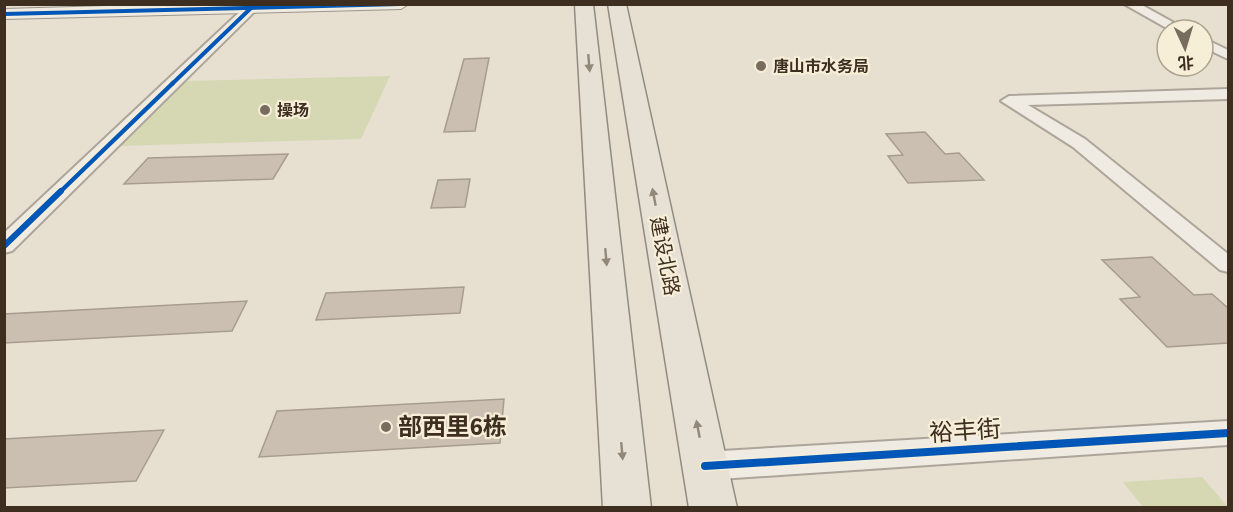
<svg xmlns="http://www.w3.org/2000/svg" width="1233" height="512" font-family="'Zilla Slab','Noto Sans SC',serif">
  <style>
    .green { fill: #d6d7b3 }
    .building { fill: #cbbfb2; stroke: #a89c90; stroke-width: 1.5 }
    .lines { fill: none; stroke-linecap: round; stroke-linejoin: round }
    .street-casing { stroke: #ada599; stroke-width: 4 }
    .secondary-casing { stroke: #9c958a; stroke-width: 2 }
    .primary-casing { stroke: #928b80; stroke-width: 3 }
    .street { fill: #efebe3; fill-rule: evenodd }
    .secondary { fill: #efebe3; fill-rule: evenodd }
    .primary { fill: #e6e1d4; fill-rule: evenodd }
    .cycleway-far3-casing { stroke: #f7eed8; stroke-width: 6 }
    .cycleway-far2-casing { stroke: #f7eed8; stroke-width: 8 }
    .cycleway-far1-casing { stroke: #f7eed8; stroke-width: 10 }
    .cycleway-casing { stroke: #f7eed8; stroke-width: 11 }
    .cycleway-far3 { stroke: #0057b8; stroke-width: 4 }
    .cycleway-far2 { stroke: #0057b8; stroke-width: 4.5 }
    .cycleway-far1 { stroke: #0057b8; stroke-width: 6 }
    .cycleway { stroke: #0057b8; stroke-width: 8 }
    .oneway { fill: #92887a }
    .poi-dot { fill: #786c5e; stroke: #f7eed8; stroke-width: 2 }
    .labels { text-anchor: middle; stroke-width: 4.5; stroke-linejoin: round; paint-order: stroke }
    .far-poi-label { font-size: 16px; font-weight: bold; fill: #3d2e20; stroke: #f7eed8; text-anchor: start }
    .street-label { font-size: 20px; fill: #3d2e20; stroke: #f7eed8 }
    .near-poi-label { font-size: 24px; font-weight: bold; fill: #3d2e20; stroke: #f7eed8; text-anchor: start }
    .near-street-label { font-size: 24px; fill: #3d2e20; stroke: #f7eed8 }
  </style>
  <rect width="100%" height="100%" fill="#e7e0d1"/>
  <!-- green -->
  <g class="green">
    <polygon points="390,76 361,139 119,146 186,81"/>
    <polygon points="1202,477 1228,507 1143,507 1123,482"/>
  </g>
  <!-- building -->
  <g class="building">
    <polygon points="489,58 475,131 444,132 464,59"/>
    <polygon points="925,132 945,154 959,153 984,180 908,183 888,156 903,155 886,134"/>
    <polygon points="288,154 273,179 124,184 148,158"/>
    <polygon points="470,179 465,207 431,208 438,180"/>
    <polygon points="1152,257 1194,295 1212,294 1228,308 1228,343 1167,347 1120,299 1140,297 1102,260"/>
    <polygon points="464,287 460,313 316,320 326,293"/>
    <polygon points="247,301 232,331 4,343 4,314"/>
    <polygon points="504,399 500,443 259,457 277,411"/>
    <polygon points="164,430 136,481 4,488 4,439"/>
  </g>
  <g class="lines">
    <defs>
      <g id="street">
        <polygon points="252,4 257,8 255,11 12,251 4,253 4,233 247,5"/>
        <polygon points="1124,4 1140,4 1187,30 1170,30"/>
        <polygon points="1203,38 1228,50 1228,59 1203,47"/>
        <polygon points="1228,89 1228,99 1028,105 1085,139 1228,254 1228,272 1220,270 1073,147 1001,101 1009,96"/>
        <polygon points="1228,421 1228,445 705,480 694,476 689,466 694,456 705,452"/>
      </g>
      <polygon id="secondary" points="177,4 409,4 401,9 4,19 4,9"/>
      <g id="primary">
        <polygon points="575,4 593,4 651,508 603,508"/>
        <polygon points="608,4 626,4 737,508 689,508"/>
      </g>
    </defs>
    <!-- street casing -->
    <use href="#street" class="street-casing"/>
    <!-- secondary casing -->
    <use href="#secondary" class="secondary-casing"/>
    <!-- primary casing -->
    <use href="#primary" class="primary-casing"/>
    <!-- street -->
    <use href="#street" class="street"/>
    <!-- secondary -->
    <use href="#secondary" class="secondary"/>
    <!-- primary -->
    <use href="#primary" class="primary"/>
    <defs>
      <g id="cycleway-far3">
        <polyline points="4,14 401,4"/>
        <polyline points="172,84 251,8"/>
      </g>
      <polyline id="cycleway-far2" points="60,192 173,83"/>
      <polyline id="cycleway-far1" points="4,246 61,191"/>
      <polyline id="cycleway" points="705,466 1228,433"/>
    </defs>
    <!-- cycleway-far3 casing -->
    <use href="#cycleway-far3" class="cycleway-far3-casing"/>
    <!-- cycleway-far2 casing -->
    <use href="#cycleway-far2" class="cycleway-far2-casing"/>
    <!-- cycleway-far1 casing -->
    <use href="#cycleway-far1" class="cycleway-far1-casing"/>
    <!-- cycleway casing -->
    <use href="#cycleway" class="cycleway-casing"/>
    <!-- cycleway-far3 -->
    <use href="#cycleway-far3" class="cycleway-far3"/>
    <!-- cycleway-far2 -->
    <use href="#cycleway-far2" class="cycleway-far2"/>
    <!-- cycleway-far1 -->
    <use href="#cycleway-far1" class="cycleway-far1"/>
    <!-- cycleway -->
    <use href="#cycleway" class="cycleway"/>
  </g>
  <!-- one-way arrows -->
  <defs><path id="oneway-solid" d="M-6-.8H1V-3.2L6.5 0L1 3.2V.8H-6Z" transform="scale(1.5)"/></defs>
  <g class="oneway">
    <use href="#oneway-solid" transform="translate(589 63) rotate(85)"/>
    <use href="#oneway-solid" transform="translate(654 197) rotate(-101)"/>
    <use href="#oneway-solid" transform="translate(606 257) rotate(85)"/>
    <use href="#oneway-solid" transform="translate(698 429) rotate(-101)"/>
    <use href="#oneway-solid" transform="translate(622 451) rotate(85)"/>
  </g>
  <!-- markers -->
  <g class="poi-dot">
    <circle cx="761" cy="66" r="6"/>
    <circle cx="265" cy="110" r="6"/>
    <circle cx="386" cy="427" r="6"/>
  </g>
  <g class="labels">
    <!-- far-poi labels -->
    <g class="far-poi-label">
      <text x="773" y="72">唐山市水务局</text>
      <text x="277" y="116">操场</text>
    </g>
    <!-- street labels -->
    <g class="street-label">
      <text transform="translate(665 256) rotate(79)" y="7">建设北路</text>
    </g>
    <!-- near-poi labels -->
    <g class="near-poi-label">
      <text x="398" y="435">部西里6栋</text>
    </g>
    <!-- near-street labels -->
    <g class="near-street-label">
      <text transform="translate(965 431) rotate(-4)" y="8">裕丰街</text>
    </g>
  </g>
  <!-- border -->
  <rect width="1233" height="512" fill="none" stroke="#3d2e20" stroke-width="12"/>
  <!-- north arrow -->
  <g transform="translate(1185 48) rotate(176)"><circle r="28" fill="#f7eed8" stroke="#ada18e" stroke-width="1.5"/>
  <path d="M0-4.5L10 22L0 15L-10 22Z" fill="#786c5e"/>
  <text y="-9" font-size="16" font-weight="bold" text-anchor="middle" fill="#3d2e20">北</text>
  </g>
</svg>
